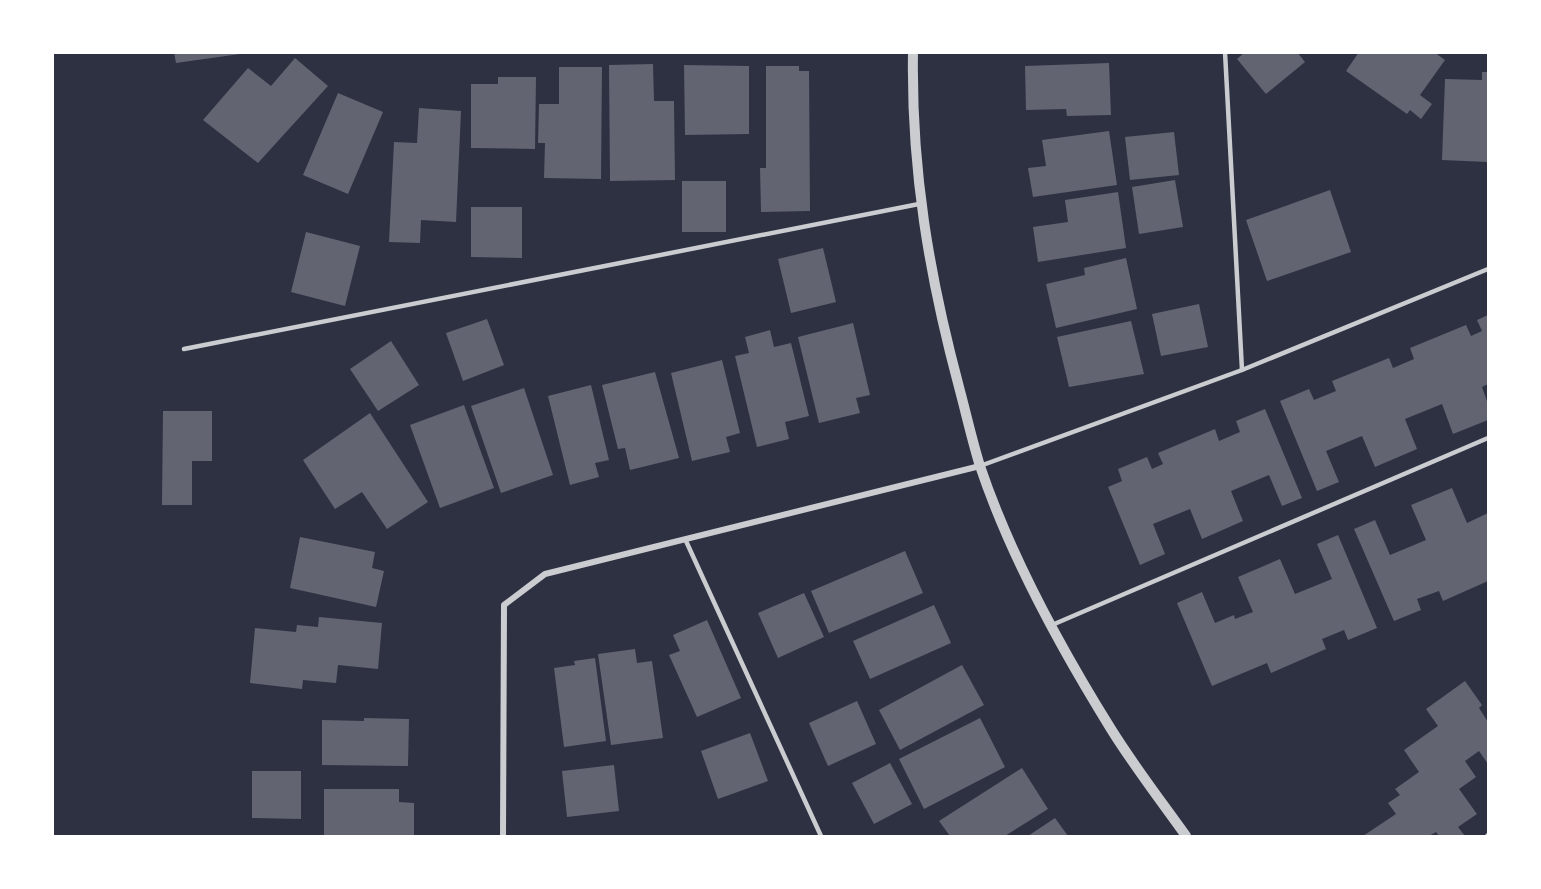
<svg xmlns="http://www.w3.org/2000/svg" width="1541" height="889" font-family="'Space Grotesk',sans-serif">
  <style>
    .building { fill: #626471 }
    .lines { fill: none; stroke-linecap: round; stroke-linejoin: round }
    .service { stroke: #caccd0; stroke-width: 4.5 }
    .minor { stroke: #caccd0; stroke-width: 6 }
    .tertiary { stroke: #caccd0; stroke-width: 10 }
  </style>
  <rect width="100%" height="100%" fill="#2d3142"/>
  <!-- building -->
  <g class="building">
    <polygon points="174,52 240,52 240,54 176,63"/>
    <polygon points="1245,52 1297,52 1305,62 1266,94 1237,59"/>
    <polygon points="1359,52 1434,52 1445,60 1420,95 1432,104 1421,119 1410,110 1407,114 1346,71"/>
    <polygon points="295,58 328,86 258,163 203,120 248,68 271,86"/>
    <polygon points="1109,63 1111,115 1067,116 1066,109 1026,110 1025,66"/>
    <polygon points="653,64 654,101 674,101 675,180 610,181 609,65"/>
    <polygon points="684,65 749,66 749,134 685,135"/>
    <polygon points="766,66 799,66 799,71 809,71 810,211 761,212 760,168 766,168"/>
    <polygon points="559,67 602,67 601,179 544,178 545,143 538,143 539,104 559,104"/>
    <polygon points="1482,72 1488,72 1487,162 1442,160 1445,79 1482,80"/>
    <polygon points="498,77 536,77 535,149 471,148 471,84 498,84"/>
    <polygon points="338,93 383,112 348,194 303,175"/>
    <polygon points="419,108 461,111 456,222 421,220 420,243 389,242 394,142 417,143"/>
    <polygon points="1109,131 1117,185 1033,197 1028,168 1046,166 1042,140"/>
    <polygon points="1174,132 1179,175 1130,180 1125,137"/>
    <polygon points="1175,180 1183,227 1139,234 1132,187"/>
    <rect x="682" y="181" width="44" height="51"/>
    <polygon points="1330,190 1351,252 1267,281 1246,220"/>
    <polygon points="1118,192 1126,248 1038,262 1033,227 1068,222 1065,200"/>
    <polygon points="471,207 522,207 522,258 471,257"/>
    <polygon points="306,232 360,246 345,306 291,292"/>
    <polygon points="823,248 836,302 791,313 778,259"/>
    <polygon points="1126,258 1137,309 1056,328 1046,284 1085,275 1084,268"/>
    <polygon points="1199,304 1208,347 1161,356 1152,314"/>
    <polygon points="1488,315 1488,384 1482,387 1488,404 1488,420 1453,434 1442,404 1405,419 1417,449 1375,467 1362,436 1326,451 1339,482 1317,491 1280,401 1309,389 1314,400 1336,391 1332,381 1389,358 1393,368 1414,359 1410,348 1466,325 1471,336 1482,331 1477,320"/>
    <polygon points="487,319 504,365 463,381 446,333"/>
    <polygon points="1131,321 1144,374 1069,387 1057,337"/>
    <polygon points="853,323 870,395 856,398 860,413 819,423 798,337"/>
    <polygon points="770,330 774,347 791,343 809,416 785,422 789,439 757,447 735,356 749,353 745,337"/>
    <polygon points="391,341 419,385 378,411 350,369"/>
    <polygon points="722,360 740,433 726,437 730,452 692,461 671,373"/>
    <polygon points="655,372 679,458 630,470 625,448 618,449 602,385"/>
    <polygon points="591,385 609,460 595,463 599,477 570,485 548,396"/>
    <polygon points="524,388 553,475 501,493 471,406"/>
    <polygon points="464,405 494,488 440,508 410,425"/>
    <polygon points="1265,409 1302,498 1282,506 1269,475 1231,491 1243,521 1202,539 1190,509 1153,524 1165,554 1140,565 1108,487 1122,481 1118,469 1147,457 1152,469 1163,464 1158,453 1215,429 1219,441 1240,432 1236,421"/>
    <polygon points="163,411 212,411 212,461 192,461 192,505 162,505"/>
    <polygon points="370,413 428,502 387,529 362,492 335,509 303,460"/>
    <polygon points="1452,488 1467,523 1488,513 1488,581 1443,601 1439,591 1417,599 1421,610 1394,621 1354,529 1375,520 1390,555 1426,540 1411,505"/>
    <polygon points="1338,535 1377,628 1348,640 1344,630 1322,639 1326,649 1271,673 1267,663 1212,686 1177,603 1202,592 1215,623 1234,615 1235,619 1253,612 1238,577 1280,559 1295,594 1332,579 1317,544"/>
    <polygon points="300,537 375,552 372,568 384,571 376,607 290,588"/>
    <polygon points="905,551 923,593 829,633 811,591"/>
    <polygon points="804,593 824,637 778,658 758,613"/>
    <polygon points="934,605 951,643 870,679 853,641"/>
    <polygon points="319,617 382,623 378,669 338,665 336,683 303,680 302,689 250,683 255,628 296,632 297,625 318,627"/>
    <polygon points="707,620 741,698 697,717 669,655 680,651 673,635"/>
    <polygon points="635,649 637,663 652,661 663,738 611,745 598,654"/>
    <polygon points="595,658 606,741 564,747 554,668 575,665 574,661"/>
    <polygon points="962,665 984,705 900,750 879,710"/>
    <polygon points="1465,681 1482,705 1479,708 1488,722 1488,764 1479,751 1465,761 1476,777 1459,789 1477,814 1458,827 1465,836 1439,836 1436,832 1429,836 1363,836 1396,814 1388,803 1400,795 1395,789 1419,772 1404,750 1438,726 1426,709"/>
    <polygon points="857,701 876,744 828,766 809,723"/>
    <polygon points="364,718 409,719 408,766 322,765 322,720 364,721"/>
    <polygon points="980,718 1005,767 924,809 899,759"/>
    <polygon points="750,733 768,781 718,799 701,751"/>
    <polygon points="890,763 912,804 874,824 852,783"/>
    <polygon points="614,765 619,811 567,817 562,771"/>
    <polygon points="1022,768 1048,809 1005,836 950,836 939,821"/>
    <polygon points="252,771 301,771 301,819 252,818"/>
    <polygon points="324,789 399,789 399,802 414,803 414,836 324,836"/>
    <polygon points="1055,818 1068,836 1028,836"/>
  </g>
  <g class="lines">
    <!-- service -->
    <g class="service">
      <polyline points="1225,52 1242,370"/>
      <polyline points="184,349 919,204"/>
      <polyline points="980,466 1242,370 1488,269"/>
      <polyline points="686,541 821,836"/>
      <polyline points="1052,625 1488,438"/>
      <polyline points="1487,836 1488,835"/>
    </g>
    <!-- minor -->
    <polyline class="minor" points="503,836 504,605 545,574 980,466"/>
    <!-- tertiary -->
    <path class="tertiary" d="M913 52C911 169 929 275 959 387 966 413 972 440 980 466 1011 558 1060 647 1111 729 1134 766 1161 801 1186 836"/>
  </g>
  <!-- border -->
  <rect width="1541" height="889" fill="none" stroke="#ffffff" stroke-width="108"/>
</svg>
